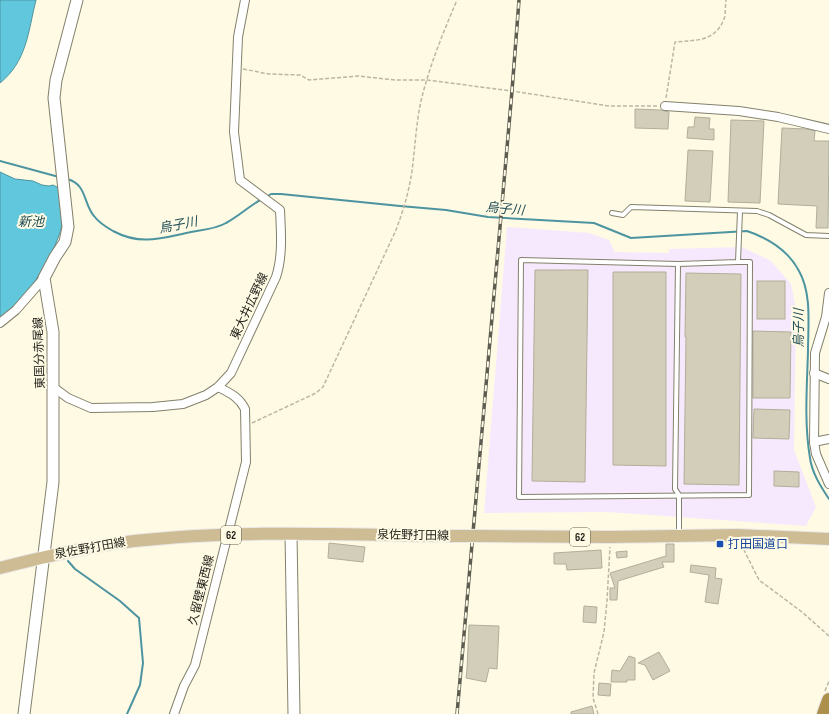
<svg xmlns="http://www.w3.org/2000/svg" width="829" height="714" font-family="'Sofia Sans Condensed','Noto Sans JP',sans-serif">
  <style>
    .industrial { fill: #f7e9fd }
    .water { fill: #61c7dc; stroke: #4d94a1 }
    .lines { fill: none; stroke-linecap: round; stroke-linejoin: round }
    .stream { stroke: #4d94a1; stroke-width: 2 }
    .building { fill: #d2ceb9; stroke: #b1ae99 }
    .lane-casing { stroke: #83806c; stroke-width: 6 }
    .street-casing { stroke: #83806c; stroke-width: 10 }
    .secondary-casing { stroke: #83806c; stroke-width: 13 }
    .primary-casing { stroke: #e9e8e8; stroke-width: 14 }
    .highway-casing { stroke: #e9e8e8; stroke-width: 16 }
    .path { stroke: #bab7a5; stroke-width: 1.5; stroke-dasharray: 4 2; stroke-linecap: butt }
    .lane { stroke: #fff; stroke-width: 4 }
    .street { stroke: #fff; stroke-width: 8 }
    .secondary { stroke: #fff; stroke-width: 11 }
    .primary { stroke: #cebc94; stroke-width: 12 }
    .highway { stroke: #ad904c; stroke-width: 14 }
    .rail-casing { stroke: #5d5c50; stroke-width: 3.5 }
    .rail { stroke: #fefae4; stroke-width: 2; stroke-dasharray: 6; stroke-linecap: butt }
    .primary-bridge-casing { stroke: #e9e8e8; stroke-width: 14; stroke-linecap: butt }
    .primary-bridge { stroke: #cebc94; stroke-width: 12 }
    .transit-dot { fill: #1a4fb4; stroke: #fefae4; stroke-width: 1.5 }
    .labels { text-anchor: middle; stroke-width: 4; stroke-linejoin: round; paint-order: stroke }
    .shield { fill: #fefae4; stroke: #626054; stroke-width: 1 }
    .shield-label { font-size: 11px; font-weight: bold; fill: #1f1e16 }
    .street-label { font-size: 12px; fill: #1f1e16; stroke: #fefae4 }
    .transit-label { font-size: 12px; fill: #164399; stroke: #fefae4; text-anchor: start }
    .water-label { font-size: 13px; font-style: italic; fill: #1e4b54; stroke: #fefae4 }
  </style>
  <rect width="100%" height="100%" fill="#fefae4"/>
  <!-- industrial -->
  <polygon class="industrial" points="507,227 589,233 609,240 615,252 669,253 669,249 742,247 771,261 791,284 796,309 794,450 816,507 806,526 608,512 484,513"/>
  <!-- water -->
  <g class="water">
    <path d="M0 0H36C28 32 27 61 0 83Z"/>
    <path d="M0 172 15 179 33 181 42 185 49 186 53 185 59 188C60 198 63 209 63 219 61 243 33 287 17 305 12 310 5 314 0 319Z"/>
  </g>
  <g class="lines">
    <!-- stream -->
    <g class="stream">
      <polyline points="0,161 59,177"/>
      <path d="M67 179C87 184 83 203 94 216 99 223 106 227 113 231 141 246 162 238 191 232 202 230 216 229 226 223 239 216 249 206 262 199"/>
      <path d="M266 197 271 194H281L400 206 446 210 488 217 594 223 631 238 747 231C768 238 788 250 799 271 812 294 808 325 808 351 807 386 804 423 810 458 812 473 821 487 829 499"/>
      <polyline points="68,561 75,569 120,601 139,618 143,663 140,685 127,714"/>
    </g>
  </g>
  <!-- building -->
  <g class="building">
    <polygon points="635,109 661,110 669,112 668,129 635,128"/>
    <polygon points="695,117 710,118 709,129 714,129 714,140 687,138 688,127 694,127"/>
    <polygon points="731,120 764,121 760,203 728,202"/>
    <polygon points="782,128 807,129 815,131 814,141 829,141 828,228 816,228 817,206 778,204"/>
    <polygon points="688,150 713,151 710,202 685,201"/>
    <polygon points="535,270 588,270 585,482 532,481"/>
    <polygon points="613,272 666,272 666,466 613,465"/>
    <polygon points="686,273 741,274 739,485 684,484 686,337 685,337"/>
    <rect x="757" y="281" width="28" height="38"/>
    <polygon points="753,331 791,332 790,398 753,398"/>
    <polygon points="754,409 790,410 789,439 753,438"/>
    <polygon points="774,471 799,472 799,487 774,486"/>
    <polygon points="329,543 365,547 363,562 328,558"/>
    <polygon points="666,544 674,544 674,562 662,562 664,567 618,581 617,600 610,600 610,588 615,588 610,573 666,556"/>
    <polygon points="601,550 602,568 567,570 566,564 554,564 554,553"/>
    <polygon points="627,551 627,557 617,558 616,552"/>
    <polygon points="691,565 716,568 715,578 722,579 718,604 705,602 709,575 690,572"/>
    <polygon points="584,606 597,607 596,623 583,622"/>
    <polygon points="469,625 499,626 497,669 489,668 486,682 466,678 467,669"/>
    <polygon points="659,652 670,671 653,680 645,665 638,663"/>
    <polygon points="629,656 635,658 635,680 627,680 627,682 611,682 612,670 620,671"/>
    <polygon points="599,683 611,684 610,696 598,695"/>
    <polygon points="592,706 594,714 571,714 571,712"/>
  </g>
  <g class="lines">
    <defs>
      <g id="lane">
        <polyline points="612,213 623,215 631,207 757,211 769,215 806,235 829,236"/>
        <polyline points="678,264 521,260 519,497 749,495 750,262 738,262"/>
        <polyline points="679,535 679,495 675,489 678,264 738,262 740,211"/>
      </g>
      <g id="street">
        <polyline points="665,106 739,111 778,117 829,129"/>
        <polyline points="829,293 826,317 815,353 814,442 816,454 829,484"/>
        <polyline points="0,323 16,310 44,278"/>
        <polyline points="814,373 829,379"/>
        <path d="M53 387 68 398 91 408 153 407 183 404 206 395 218 387 231 373 276 277C283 256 281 232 280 210L240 180 234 132 238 37 245 0"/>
        <polyline points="814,442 829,439"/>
        <path d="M174 714 184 686 195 665 246 462 245 409C239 397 230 393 218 387"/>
      </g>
      <g id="secondary">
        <polyline points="291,534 294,714"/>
        <polyline points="24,714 53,482 53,332 44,278 55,257 65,242 68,227 54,98 56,80 77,0"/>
      </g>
      <g id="primary">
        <polyline points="481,536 610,537 737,535 829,539"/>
        <path d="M0 568C43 557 89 546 134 541 243 529 355 535 464 536"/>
      </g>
      <polyline id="highway" points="824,714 829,700"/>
    </defs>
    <!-- lane casing -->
    <use href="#lane" class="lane-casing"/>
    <!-- street casing -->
    <use href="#street" class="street-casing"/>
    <!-- secondary casing -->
    <use href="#secondary" class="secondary-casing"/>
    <!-- primary casing -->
    <use href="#primary" class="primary-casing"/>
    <!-- highway casing -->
    <use href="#highway" class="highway-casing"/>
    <!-- path -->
    <g class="path">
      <polyline points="243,69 269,74 300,75 309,80 358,76 395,80 427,80 512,91 609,106 657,106"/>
      <path d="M666 98 675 42C696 40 715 42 724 19 726 14 725 6 726 0"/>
      <path d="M252 423 316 393 323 387 396 230C403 211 409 192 412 171 415 148 416 124 421 101 429 67 443 33 457 0"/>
      <polyline points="741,544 759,580 802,612 829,636"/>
      <polyline points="825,691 829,681"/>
      <polyline points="598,714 593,698 594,673 604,632 607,601 610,547"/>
    </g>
    <!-- lane -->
    <use href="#lane" class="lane"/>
    <!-- street -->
    <use href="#street" class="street"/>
    <!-- secondary -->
    <use href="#secondary" class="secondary"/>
    <!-- primary -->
    <use href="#primary" class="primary"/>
    <!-- highway -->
    <use href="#highway" class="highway"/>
    <defs>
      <polyline id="rail" points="457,714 512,91 519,0"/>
    </defs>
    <!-- rail casing -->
    <use href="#rail" class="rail-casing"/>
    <!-- rail -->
    <use href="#rail" class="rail"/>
    <defs>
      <polyline id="primary-bridge" points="464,536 481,536"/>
    </defs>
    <!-- primary-bridge casing -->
    <use href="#primary-bridge" class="primary-bridge-casing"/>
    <!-- primary-bridge -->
    <use href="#primary-bridge" class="primary-bridge"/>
  </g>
  <!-- markers -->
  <rect class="transit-dot" x="716" y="540" width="8" height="8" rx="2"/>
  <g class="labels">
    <!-- shield labels -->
    <g class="shield">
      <rect x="221" y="526" width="20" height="18" rx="3"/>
      <rect x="570" y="528" width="20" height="18" rx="3"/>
    </g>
    <g class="shield-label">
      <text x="231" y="539">62</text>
      <text x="580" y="541">62</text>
    </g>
    <!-- street labels -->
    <g class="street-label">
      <text transform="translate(249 306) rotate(-65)" y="4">東大井広野線</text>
      <text transform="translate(39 353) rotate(-92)" y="4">東国分赤尾線</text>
      <text transform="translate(413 535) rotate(1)" y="4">泉佐野打田線</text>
      <text transform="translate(90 548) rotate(-10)" y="4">泉佐野打田線</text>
      <text transform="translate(201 590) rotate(-76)" y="4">久留壁東西線</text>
    </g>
    <!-- transit labels -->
    <g class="transit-label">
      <text x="728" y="548">打田国道口</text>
    </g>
    <!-- water labels -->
    <g class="water-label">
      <text transform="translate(505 208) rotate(5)" y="5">烏子川</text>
      <text x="31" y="226">新池</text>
      <text transform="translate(178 224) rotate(-11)" y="5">烏子川</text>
      <text transform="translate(798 328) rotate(-90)" y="5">烏子川</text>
    </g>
  </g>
</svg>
